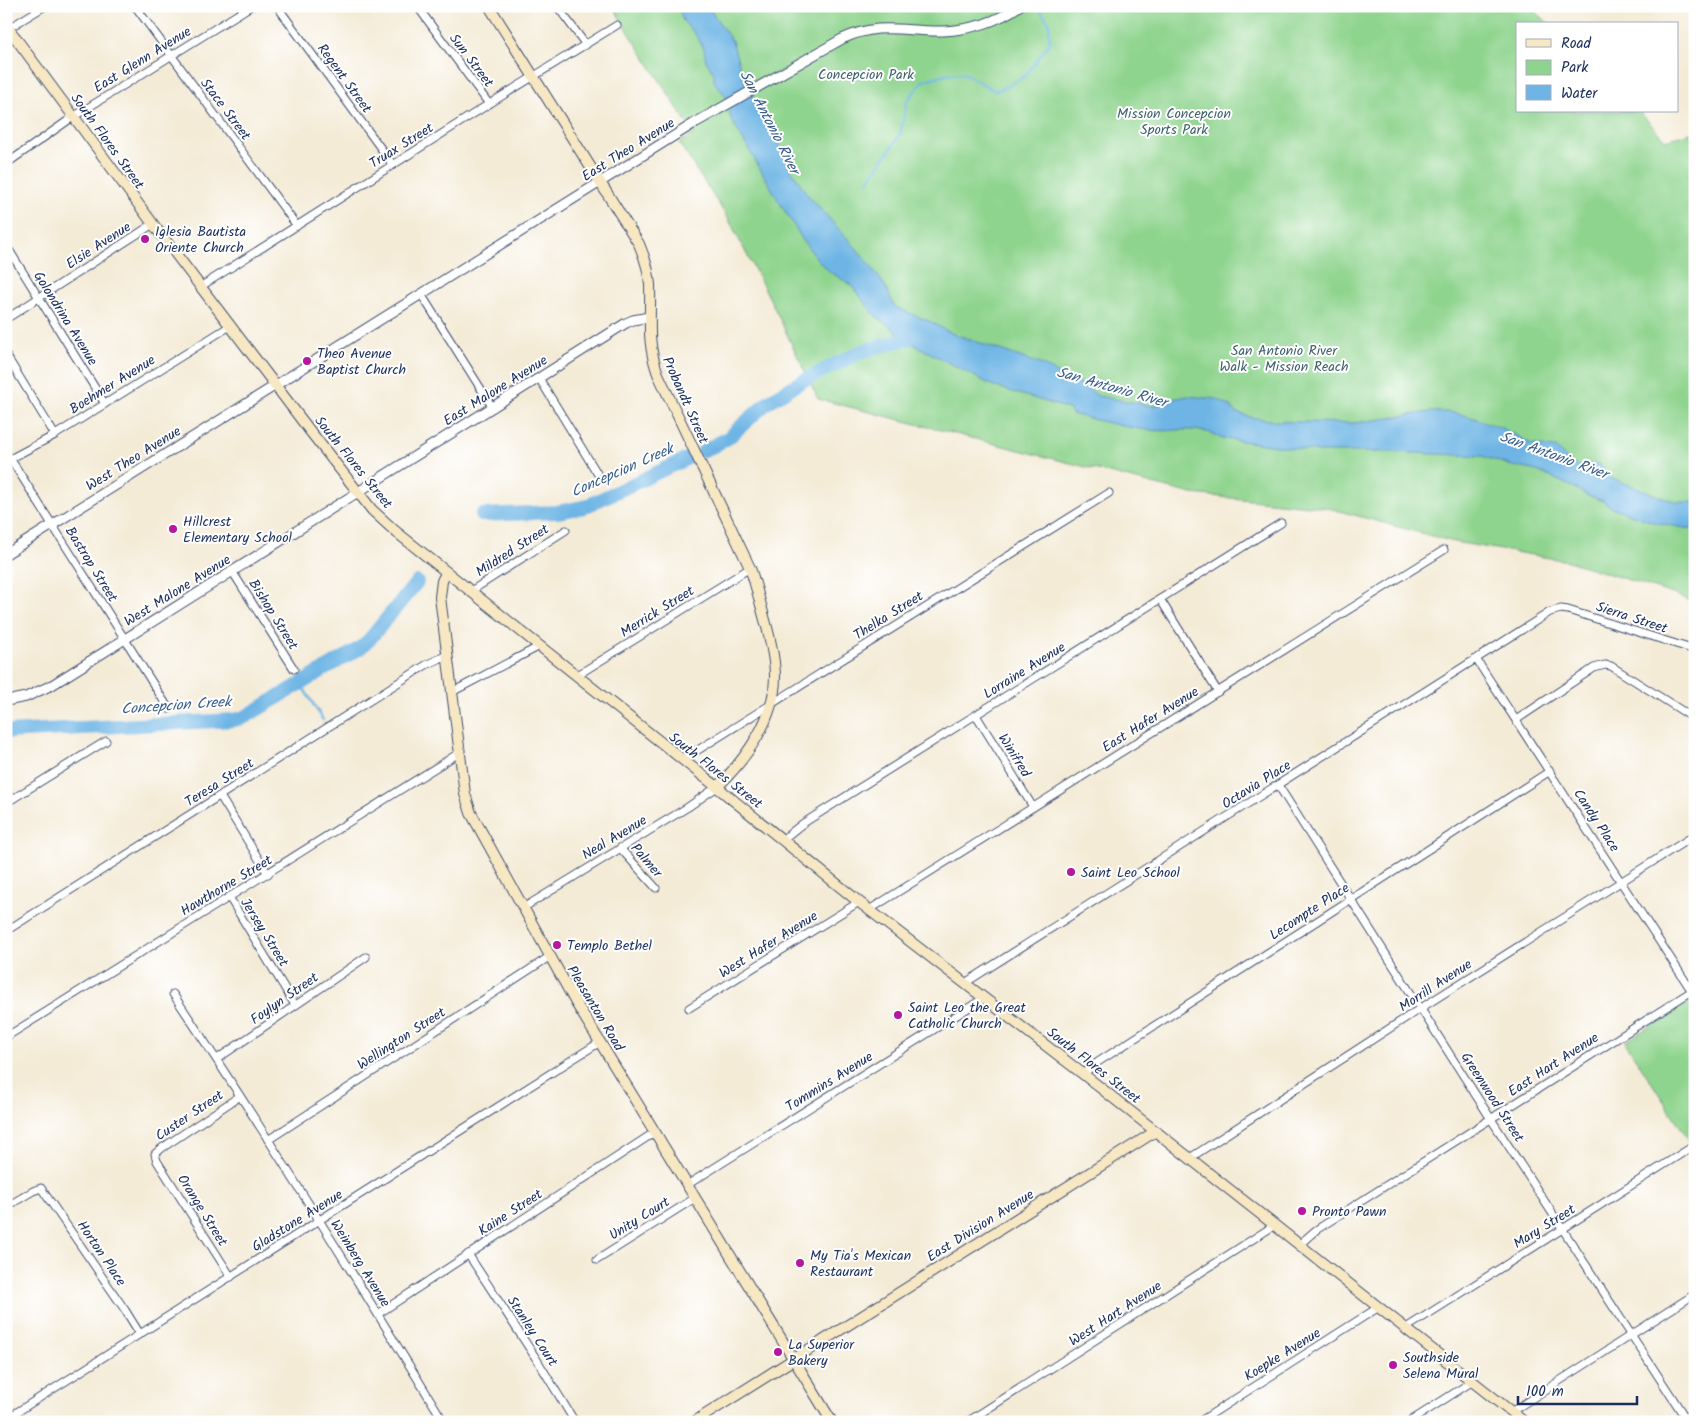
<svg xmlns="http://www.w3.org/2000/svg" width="1701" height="1428" font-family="Kalam,sans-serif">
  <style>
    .green { fill: #8fd48e; stroke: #558276 }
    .water { fill: #6eb5e5; stroke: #4472a2 }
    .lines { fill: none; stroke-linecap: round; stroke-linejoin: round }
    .stream { stroke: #6eb5e5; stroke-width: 2.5 }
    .river { stroke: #6eb5e5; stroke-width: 14 }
    .minor-casing { stroke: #3c4b70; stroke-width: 9 }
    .tertiary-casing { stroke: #3c4b70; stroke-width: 11 }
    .secondary-casing { stroke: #3c4b70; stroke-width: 12 }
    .minor { stroke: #fff; stroke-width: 7 }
    .tertiary { stroke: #fff; stroke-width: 9 }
    .secondary { stroke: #f7e8c3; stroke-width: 10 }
    .poi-dot { fill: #b5179e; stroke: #fff; stroke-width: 2 }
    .labels { text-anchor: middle; stroke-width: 4; stroke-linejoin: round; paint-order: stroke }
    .street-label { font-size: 14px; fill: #1b2f5e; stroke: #fff }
    .park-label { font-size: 14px; fill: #3e616c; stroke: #fff }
    .poi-label { font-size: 14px; fill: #1b2f5e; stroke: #fff; text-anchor: start }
    .water-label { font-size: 15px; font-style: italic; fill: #385e8d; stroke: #fff }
  </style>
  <rect width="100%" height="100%" fill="#fff"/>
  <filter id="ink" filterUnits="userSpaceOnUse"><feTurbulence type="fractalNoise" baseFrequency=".02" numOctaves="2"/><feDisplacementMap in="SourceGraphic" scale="10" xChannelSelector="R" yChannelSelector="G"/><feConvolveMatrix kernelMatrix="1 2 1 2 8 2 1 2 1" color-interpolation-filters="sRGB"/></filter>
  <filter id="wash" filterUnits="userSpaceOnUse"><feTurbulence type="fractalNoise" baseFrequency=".0096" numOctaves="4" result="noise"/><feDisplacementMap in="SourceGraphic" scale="20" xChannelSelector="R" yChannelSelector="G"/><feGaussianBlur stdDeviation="1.12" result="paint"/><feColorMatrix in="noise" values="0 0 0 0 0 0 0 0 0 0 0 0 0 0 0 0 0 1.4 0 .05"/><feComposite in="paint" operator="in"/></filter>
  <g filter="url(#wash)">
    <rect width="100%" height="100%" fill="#f4ebd7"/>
    <!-- green -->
    <g class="green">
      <polygon points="614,6 1530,6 1549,24 1517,24 1517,111 1639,111 1665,140 1695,132 1695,603 1673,594 1568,561 1454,542 1328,508 1192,494 818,399 772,303 729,220 679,143 694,134 619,17"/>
      <polygon points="1686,1003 1690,1004 1695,1012 1695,1136 1689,1140 1625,1042"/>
    </g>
    <!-- water -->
    <path class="water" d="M678 6H707L710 10 732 41 744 81 767 121 792 171 807 194 857 249 873 269 885 286 895 307 929 321 949 332 1043 365 1060 375 1080 383 1098 396 1154 406 1173 399 1187 396 1217 399 1230 406 1235 412 1250 417 1275 421 1303 422 1354 423 1430 412H1449L1468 416 1502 428 1532 444 1558 449C1561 454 1566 456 1568 462L1581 467 1587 464H1600L1608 477 1649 492 1660 497 1678 502H1695V530L1653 522 1611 507 1603 501 1586 495 1573 487 1537 471 1509 465 1482 456 1390 452H1319L1220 438C1199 424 1172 433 1148 430 1122 427 1097 420 1072 414L1069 409 993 386 911 343 875 315 850 284 830 272 817 259 804 242 780 203 731 119 725 95 714 82V73L706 61 704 49 696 35 683 21Z"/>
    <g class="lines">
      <!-- stream -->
      <g class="stream">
        <polyline points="868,181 900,135 907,101 923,81 946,74 964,73 995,91 1008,86 1026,75 1050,42 1049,22 1038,8"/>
        <polyline points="301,684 323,720"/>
      </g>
      <!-- river -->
      <g class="river">
        <polyline points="704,451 728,438 768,402 797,384 862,351 924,334"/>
        <polyline points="482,515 557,512 584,507 686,459"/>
        <polyline points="6,732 234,720 245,717 360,648 369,640 417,582"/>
      </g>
    </g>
  </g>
  <g filter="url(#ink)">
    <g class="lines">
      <defs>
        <g id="minor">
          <polyline points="135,6 297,226"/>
          <polyline points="277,6 393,165"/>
          <polyline points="417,6 489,104"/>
          <polyline points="557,6 586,45"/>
          <polyline points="9,28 45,6"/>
          <polyline points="6,164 73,117 251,6"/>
          <polyline points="6,245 105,404"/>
          <polyline points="200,287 489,104 617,25"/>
          <polyline points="421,294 493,408"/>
          <polyline points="6,319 153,224"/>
          <polyline points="6,355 55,435"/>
          <polyline points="539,378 597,473"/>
          <polyline points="10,458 169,709"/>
          <polyline points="6,461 55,435 230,326"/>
          <polyline points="232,571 294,669"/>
          <polyline points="471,591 566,530"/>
          <polyline points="1160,599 1218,692"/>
          <polyline points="1476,659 1695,996"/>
          <polyline points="576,676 750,568"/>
          <polyline points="452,692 540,646"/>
          <polyline points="976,715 1033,807"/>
          <polyline points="1516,720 1594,668 1605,665 1611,666 1695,719"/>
          <polyline points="682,760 1109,493"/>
          <polyline points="1278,785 1491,1119 1688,1422"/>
          <polyline points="220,796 268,874"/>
          <polyline points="6,803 106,741"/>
          <polyline points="782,840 802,824 1281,523"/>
          <polyline points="620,848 656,888"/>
          <polyline points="229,897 295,1005"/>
          <polyline points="523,908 688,807 717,787"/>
          <polyline points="869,910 1444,550"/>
          <polyline points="6,931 426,665 447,655"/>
          <polyline points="965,983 1550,612 1561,609 1568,610 1695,650"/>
          <path d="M173 994C267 1134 356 1278 444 1422"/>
          <polyline points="689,1008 859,902"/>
          <polyline points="6,1037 459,753"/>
          <polyline points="217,1059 366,957"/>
          <polyline points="1083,1074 1098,1062 1550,771"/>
          <polyline points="268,1140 549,957"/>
          <polyline points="1190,1158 1421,1008 1695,835"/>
          <polyline points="687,1185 984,998"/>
          <polyline points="6,1207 33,1191 41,1188 125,1310 140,1334"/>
          <polyline points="1300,1244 1316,1230 1695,989"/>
          <polyline points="468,1254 539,1363 575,1422"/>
          <polyline points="597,1260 695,1198"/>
          <polyline points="231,1277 157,1161 155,1154 162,1148 240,1096"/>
          <polyline points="378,1314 655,1132"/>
          <polyline points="1406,1328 1695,1145"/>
          <polyline points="1511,1412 1695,1294"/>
          <polyline points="6,1419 600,1042"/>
          <polyline points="967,1422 1275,1225"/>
          <polyline points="1199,1422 1379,1307"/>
          <polyline points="1409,1422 1473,1381"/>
        </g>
        <g id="tertiary">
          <path d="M6 554 693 124 842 39C881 21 903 32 943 31 969 30 997 22 1019 6"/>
          <polyline points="6,701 26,697 52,685 626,323 633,320 649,317"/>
        </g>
        <g id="secondary">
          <path d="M489 6 639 244C645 258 649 271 650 285 651 319 646 341 658 374L750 568C756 585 760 602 765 620 770 638 775 657 775 677 775 719 746 759 717 787"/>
          <polyline points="6,25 153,224 310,431 372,510 395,531 717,787 859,902 1083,1074 1524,1422"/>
          <polyline points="446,573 442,581 440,597 465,794 471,813 576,1003 832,1422"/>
          <polyline points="694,1422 1156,1131"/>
        </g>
      </defs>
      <!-- minor casing -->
      <use href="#minor" class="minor-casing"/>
      <!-- tertiary casing -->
      <use href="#tertiary" class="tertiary-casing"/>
      <!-- secondary casing -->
      <use href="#secondary" class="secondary-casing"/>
      <!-- minor -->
      <use href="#minor" class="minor"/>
      <!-- tertiary -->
      <use href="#tertiary" class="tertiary"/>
      <!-- secondary -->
      <use href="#secondary" class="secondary"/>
    </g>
  </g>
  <!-- markers -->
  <g class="poi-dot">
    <circle cx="145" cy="239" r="5"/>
    <circle cx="307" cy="361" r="5"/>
    <circle cx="173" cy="529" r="5"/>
    <circle cx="1071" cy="872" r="5"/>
    <circle cx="557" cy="945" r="5"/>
    <circle cx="898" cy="1015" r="5"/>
    <circle cx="1302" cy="1211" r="5"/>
    <circle cx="800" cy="1263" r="5"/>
    <circle cx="778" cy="1352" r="5"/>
    <circle cx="1393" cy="1365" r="5"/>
  </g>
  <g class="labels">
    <!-- street labels -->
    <g class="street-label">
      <text transform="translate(142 59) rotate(-32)" y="5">East Glenn Avenue</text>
      <text transform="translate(472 60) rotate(53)" y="5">Sun Street</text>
      <text transform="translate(345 78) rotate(54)" y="5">Regent Street</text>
      <text transform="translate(226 109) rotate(53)" y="5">Stace Street</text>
      <text transform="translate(108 141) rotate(54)" y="5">South Flores Street</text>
      <text transform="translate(401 145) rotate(-32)" y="5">Truax Street</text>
      <text transform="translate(628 149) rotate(-32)" y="5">East Theo Avenue</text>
      <text transform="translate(98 245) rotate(-33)" y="5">Elsie Avenue</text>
      <text transform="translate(66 318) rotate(58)" y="5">Golondrina Avenue</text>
      <text transform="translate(112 384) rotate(-32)" y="5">Boehmer Avenue</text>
      <text transform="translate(495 390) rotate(-32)" y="5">East Malone Avenue</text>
      <text transform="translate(686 400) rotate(66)" y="5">Probandt Street</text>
      <text transform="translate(133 458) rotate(-32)" y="5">West Theo Avenue</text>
      <text transform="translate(354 462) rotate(51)" y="5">South Flores Street</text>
      <text transform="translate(512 550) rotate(-33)" y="5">Mildred Street</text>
      <text transform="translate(92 564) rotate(58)" y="5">Bastrop Street</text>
      <text transform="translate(177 590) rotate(-32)" y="5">West Malone Avenue</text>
      <text transform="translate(657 611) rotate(-32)" y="5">Merrick Street</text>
      <text transform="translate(274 614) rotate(58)" y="5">Bishop Street</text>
      <text transform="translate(888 615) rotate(-32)" y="5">Thelka Street</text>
      <text transform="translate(1632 617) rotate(18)" y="5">Sierra Street</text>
      <text transform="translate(1024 670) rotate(-32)" y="5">Lorraine Avenue</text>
      <text transform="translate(1150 719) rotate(-32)" y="5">East Hafer Avenue</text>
      <text transform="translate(1015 755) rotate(58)" y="5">Winifred</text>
      <text transform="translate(716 770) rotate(38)" y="5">South Flores Street</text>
      <text transform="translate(219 782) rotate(-32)" y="5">Teresa Street</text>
      <text transform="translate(1256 784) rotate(-32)" y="5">Octavia Place</text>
      <text transform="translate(1597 820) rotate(57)" y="5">Candy Place</text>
      <text transform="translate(614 837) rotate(-31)" y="5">Neal Avenue</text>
      <text transform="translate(647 860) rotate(49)" y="5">Palmer</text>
      <text transform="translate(226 885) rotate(-31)" y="5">Hawthorne Street</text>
      <text transform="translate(1309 911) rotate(-33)" y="5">Lecompte Place</text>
      <text transform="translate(265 932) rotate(58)" y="5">Jersey Street</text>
      <text transform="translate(768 944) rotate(-32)" y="5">West Hafer Avenue</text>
      <text transform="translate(1435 985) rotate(-33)" y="5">Morrill Avenue</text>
      <text transform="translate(284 998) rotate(-35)" y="5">Foylyn Street</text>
      <text transform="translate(596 1008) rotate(59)" y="5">Pleasanton Road</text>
      <text transform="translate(401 1038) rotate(-33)" y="5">Wellington Street</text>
      <text transform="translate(1553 1064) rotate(-33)" y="5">East Hart Avenue</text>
      <text transform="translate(1094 1065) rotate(38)" y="5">South Flores Street</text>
      <text transform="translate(829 1081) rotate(-32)" y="5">Tommins Avenue</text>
      <text transform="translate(1493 1097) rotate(57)" y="5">Greenwood Street</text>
      <text transform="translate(189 1115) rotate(-34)" y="5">Custer Street</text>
      <text transform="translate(203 1210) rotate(58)" y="5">Orange Street</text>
      <text transform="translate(510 1212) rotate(-33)" y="5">Kaine Street</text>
      <text transform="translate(639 1218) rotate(-32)" y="5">Unity Court</text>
      <text transform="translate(297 1220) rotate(-32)" y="5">Gladstone Avenue</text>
      <text transform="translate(980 1225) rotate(-32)" y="5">East Division Avenue</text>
      <text transform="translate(1544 1226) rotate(-32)" y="5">Mary Street</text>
      <text transform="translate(102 1253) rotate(56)" y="5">Horton Place</text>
      <text transform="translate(361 1263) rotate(58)" y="5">Weinberg Avenue</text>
      <text transform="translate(1115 1313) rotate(-33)" y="5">West Hart Avenue</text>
      <text transform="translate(533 1331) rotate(57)" y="5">Stanley Court</text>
      <text transform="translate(1282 1354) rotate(-32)" y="5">Koepke Avenue</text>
    </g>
    <!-- park labels -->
    <g class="park-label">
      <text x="866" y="79">Concepcion Park</text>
      <text x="1174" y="118">Mission Concepcion<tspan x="1174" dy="16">Sports Park</tspan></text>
      <text x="1284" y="355">San Antonio River<tspan x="1284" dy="16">Walk - Mission Reach</tspan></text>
    </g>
    <!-- poi labels -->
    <g class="poi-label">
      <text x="155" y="236">Iglesia Bautista<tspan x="155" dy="16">Oriente Church</tspan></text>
      <text x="317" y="358">Theo Avenue<tspan x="317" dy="16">Baptist Church</tspan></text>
      <text x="183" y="526">Hillcrest<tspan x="183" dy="16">Elementary School</tspan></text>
      <text x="1081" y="877">Saint Leo School</text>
      <text x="567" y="950">Templo Bethel</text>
      <text x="908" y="1012">Saint Leo the Great<tspan x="908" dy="16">Catholic Church</tspan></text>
      <text x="1312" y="1216">Pronto Pawn</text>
      <text x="810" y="1260">My Tia's Mexican<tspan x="810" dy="16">Restaurant</tspan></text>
      <text x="788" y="1349">La Superior<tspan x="788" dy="16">Bakery</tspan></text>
      <text x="1403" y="1362">Southside<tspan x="1403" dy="16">Selena Mural</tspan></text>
    </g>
    <!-- water labels -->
    <g class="water-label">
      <text transform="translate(770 122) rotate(63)" y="5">San Antonio River</text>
      <text transform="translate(1112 387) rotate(16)" y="5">San Antonio River</text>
      <text transform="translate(1554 455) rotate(20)" y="5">San Antonio River</text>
      <text transform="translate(622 470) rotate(-24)" y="5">Concepcion Creek</text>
      <text transform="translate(176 705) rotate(-4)" y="5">Concepcion Creek</text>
    </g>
  </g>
  <!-- margin -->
  <rect width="1701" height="1428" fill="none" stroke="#fff" stroke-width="25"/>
  <!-- legend -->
  <rect x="1516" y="22" width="162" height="90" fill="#ffffff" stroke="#a4acbf"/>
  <rect x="1526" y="39" width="25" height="8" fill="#f7e8c3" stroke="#a4acbf"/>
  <text x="1561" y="48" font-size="15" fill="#1b2f5e">Road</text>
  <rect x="1526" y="60" width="25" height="15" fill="#8fd48e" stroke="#a4acbf"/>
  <text x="1561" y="72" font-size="15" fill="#1b2f5e">Park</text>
  <rect x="1526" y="85" width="25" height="15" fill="#6eb5e5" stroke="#a4acbf"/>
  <text x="1561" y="98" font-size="15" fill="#1b2f5e">Water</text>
  <!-- scale -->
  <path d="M1518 1396v8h119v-8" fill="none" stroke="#1b2f5e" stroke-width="2.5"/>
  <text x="1526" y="1396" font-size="15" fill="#1b2f5e" stroke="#ffffff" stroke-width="4" paint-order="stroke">100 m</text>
</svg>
